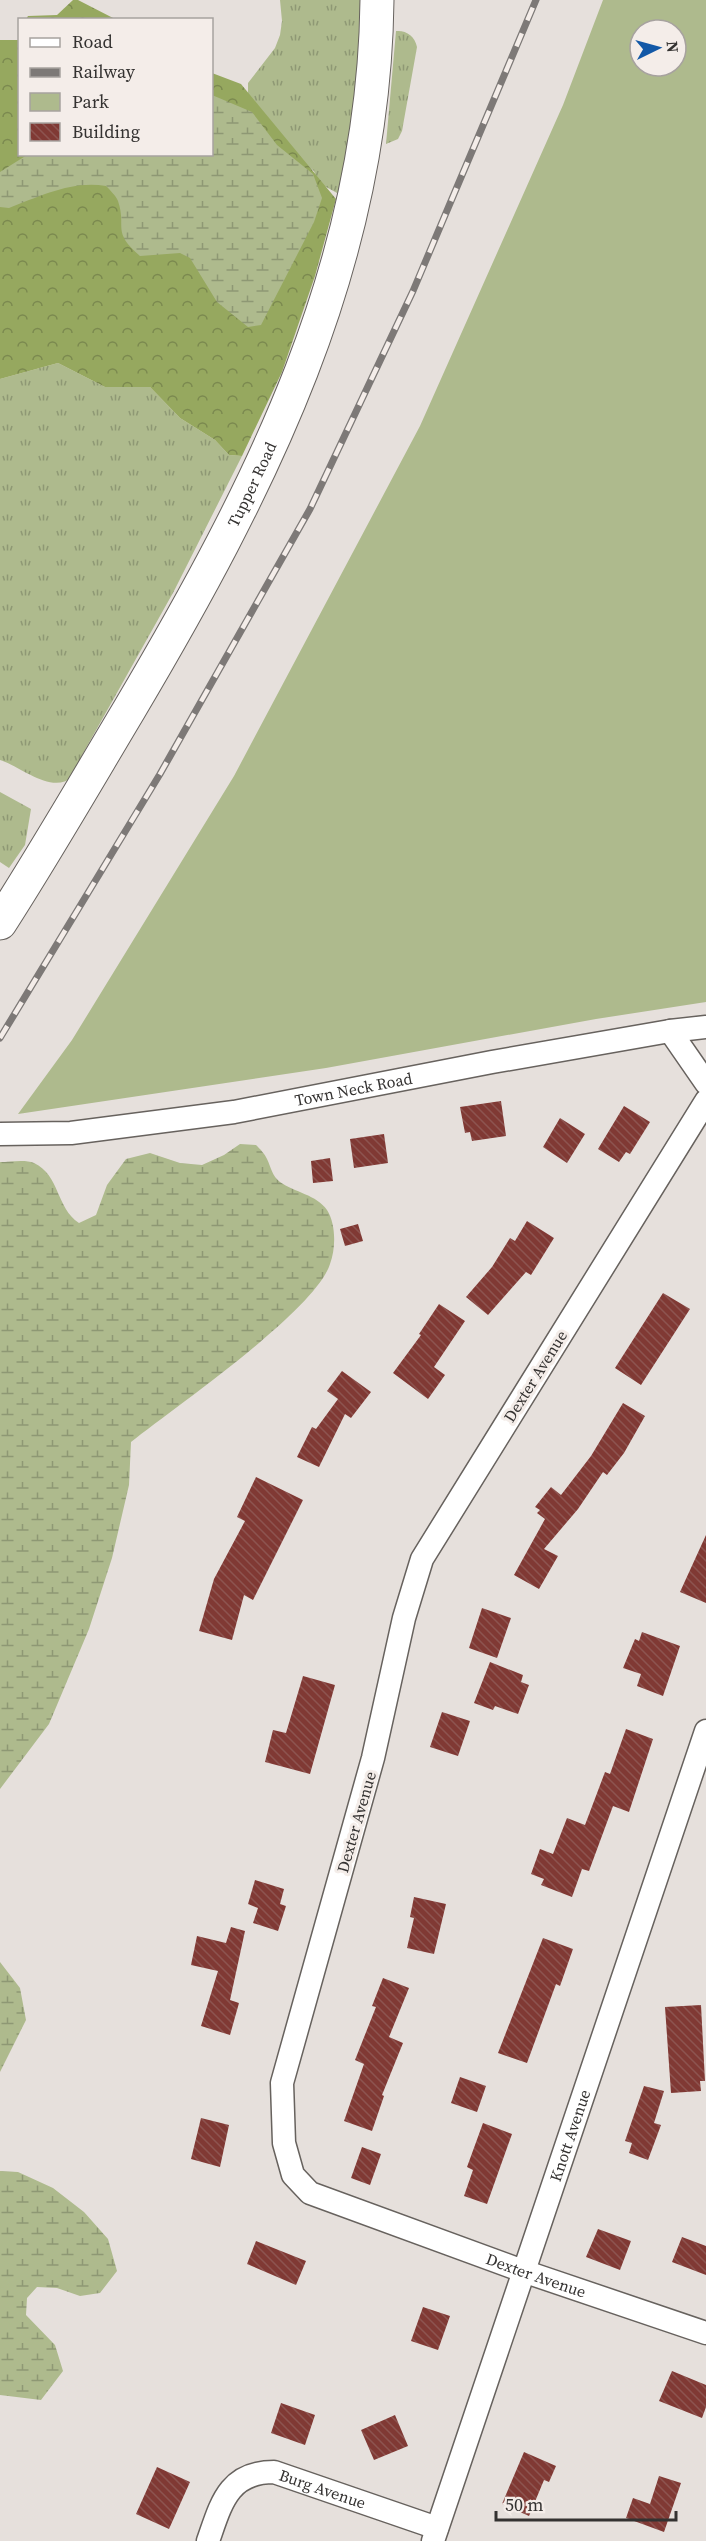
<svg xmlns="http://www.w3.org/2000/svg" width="706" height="2541" viewBox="0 0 706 2541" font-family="'Source Serif 4',serif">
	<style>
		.grass { fill: url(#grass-tufts) }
		.forest { fill: url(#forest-crowns) }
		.wetland { fill: url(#wetland-marsh) }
		.park { fill: #aeba8d; fill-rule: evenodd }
		.building { fill: url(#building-back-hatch) }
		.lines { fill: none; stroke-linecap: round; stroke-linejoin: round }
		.minor-casing { stroke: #67625e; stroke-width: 25 }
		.secondary-casing { stroke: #67625e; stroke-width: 35 }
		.minor { stroke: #fff; stroke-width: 22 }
		.secondary { stroke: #fff; stroke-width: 33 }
		.rail-casing { stroke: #7d7977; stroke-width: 7 }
		.rail { stroke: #f4ede9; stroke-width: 4.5; stroke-dasharray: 14; stroke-linecap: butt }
		.labels { text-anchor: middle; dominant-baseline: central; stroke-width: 6; stroke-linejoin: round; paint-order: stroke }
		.street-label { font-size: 16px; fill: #343231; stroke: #f4ede9 }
	</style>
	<defs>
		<pattern id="grass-tufts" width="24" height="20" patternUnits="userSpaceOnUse" patternTransform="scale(1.5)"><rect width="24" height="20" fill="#aeba8d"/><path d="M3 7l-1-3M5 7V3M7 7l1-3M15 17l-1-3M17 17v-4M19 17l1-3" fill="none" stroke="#8e9874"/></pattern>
		<pattern id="forest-crowns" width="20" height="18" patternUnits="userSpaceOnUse" patternTransform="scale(1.5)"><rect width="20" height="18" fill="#96a85f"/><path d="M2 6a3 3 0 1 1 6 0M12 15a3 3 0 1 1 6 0" fill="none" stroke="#7b894f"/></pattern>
		<pattern id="wetland-marsh" width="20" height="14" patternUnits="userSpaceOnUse" patternTransform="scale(1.5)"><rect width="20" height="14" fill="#aeba8d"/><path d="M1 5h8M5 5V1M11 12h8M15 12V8" fill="none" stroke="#8e9874"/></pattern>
		<pattern id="building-back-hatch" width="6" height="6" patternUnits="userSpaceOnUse" patternTransform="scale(1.5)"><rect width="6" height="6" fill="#803934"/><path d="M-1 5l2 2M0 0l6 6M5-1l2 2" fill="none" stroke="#8d5450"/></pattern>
	</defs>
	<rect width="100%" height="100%" fill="#e6e0dc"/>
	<path class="grass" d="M280 0H363L362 43 341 190 337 193 319 183 314 171 279 143 248 95V83L275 48 280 35 282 21Z
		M396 31C406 30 415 36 417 47L402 131 398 139 386 144Z
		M58 363 105 387H150L180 418 215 440 229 455 242 456 174 591 81 757 82 760C79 765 76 773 72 777 52 795 20 766 0 760V379Z
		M0 792 31 809 25 845 9 868 0 862Z"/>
	<path class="forest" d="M73 0H78L115 19H26L28 16 57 15Z
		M0 40H19L20 154H212V73L241 84 336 199 315 276 282 372 242 456 229 455 215 440 180 418 150 387H105L58 363 0 379Z"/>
	<path class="wetland" d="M212 95 252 112 277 145 313 174 322 198 314 222 261 325 248 327 217 302 190 258 180 253 140 256C111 231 127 228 118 201 116 196 110 190 106 186 73 180 40 196 9 208L0 207V172L27 155 212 154Z
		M240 1144 256 1145C260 1149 265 1154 267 1159 271 1167 272 1176 280 1182 294 1192 317 1195 327 1210 336 1224 336 1248 330 1264 315 1311 175 1407 131 1442L129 1485 112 1558 89 1629 49 1724 0 1789V1162C10 1162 25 1159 34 1163 60 1175 56 1208 79 1223L96 1215 107 1185 126 1159 150 1153 180 1163 202 1165 224 1155Z
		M0 1962 20 1988 26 2020 0 2072Z
		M0 2171 18 2172 53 2188 84 2212 108 2239 117 2271 100 2293 80 2296 57 2288 37 2287 27 2298 26 2315 55 2345 63 2371 41 2400 0 2395Z"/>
	<path class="park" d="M603 0H706V1002L596 1019 326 1068 18 1114 72 1040 234 776 420 426 563 105ZM640 30H676V66H640Z"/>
	<path class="building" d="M501 1101 506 1136 472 1141 470 1132 465 1133 460 1107Z
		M624 1106 650 1122 630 1154 626 1152 619 1162 598 1149Z
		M560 1118 585 1134 567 1163 543 1147Z
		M384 1134 388 1163 354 1168 350 1139Z
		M330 1158 333 1181 313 1183 311 1161Z
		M527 1221 554 1238 531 1275 526 1272 488 1315 466 1297 492 1267 510 1238 515 1241Z
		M358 1224 363 1241 345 1246 340 1229Z
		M663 1293 690 1309 641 1385 615 1368Z
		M439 1304 465 1321 434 1367 445 1375 428 1399 393 1373 421 1335 419 1334Z
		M342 1371 371 1392 351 1418 345 1414 319 1467 297 1457 312 1427 316 1429 338 1399 327 1391Z
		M623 1403 645 1416 624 1453 607 1475 603 1472 578 1509 544 1549 558 1556 539 1589 514 1575 545 1519 537 1513 540 1510 535 1507 551 1487 561 1495 591 1456Z
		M256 1477 303 1500 253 1600 244 1595 232 1640 199 1631 214 1579 245 1521 237 1517Z
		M706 1535V1603L680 1592Z
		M482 1608 511 1618 497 1658 469 1648Z
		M642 1632 680 1646 663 1696 637 1686 641 1674 623 1668 635 1639 639 1641Z
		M490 1662 523 1675 521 1682 529 1685 518 1714 495 1706 493 1710 474 1703Z
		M303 1676 335 1685 310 1774 265 1762 273 1730 286 1733Z
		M442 1712 470 1721 458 1756 430 1747Z
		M626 1729 653 1739 629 1812 613 1806 589 1871 582 1869 572 1897 541 1885 544 1879 531 1874 540 1849 553 1854 567 1818 585 1825 605 1772 610 1774Z
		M255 1880 284 1889 280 1904 286 1906 278 1931 253 1923 258 1908 248 1904Z
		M414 1897 446 1904 434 1954 407 1948 414 1918 410 1917Z
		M231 1927 245 1931 230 2000 239 2003 230 2035 201 2026 218 1971 191 1965 197 1936 226 1943Z
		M543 1938 573 1949 560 1986 556 1984 527 2063 498 2053Z
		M383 1978 409 1988 389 2037 403 2043 382 2095 384 2096 372 2131 344 2121 364 2064 355 2060 376 2007 372 2006Z
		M701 2005 705 2081H700L701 2091 671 2093 665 2007Z
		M460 2077 486 2086 477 2112 451 2103Z
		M644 2086 664 2091 654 2123 661 2125 648 2160 629 2153 632 2143 625 2141Z
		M201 2118 229 2125 220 2167 191 2159Z
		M483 2123 512 2134 487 2204 464 2196 473 2170 467 2167Z
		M362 2147 381 2154 370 2185 351 2178Z
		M598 2229 631 2241 620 2270 586 2257Z
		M682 2237 706 2246V2275L672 2262Z
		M256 2241 306 2261 296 2285 247 2264Z
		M423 2307 450 2316 438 2350 411 2341Z
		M672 2371 706 2385V2407L702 2418 659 2401Z
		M281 2403 315 2415 305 2445 271 2433Z
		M395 2415 408 2446 374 2460 361 2430Z
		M524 2452 556 2466 549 2482 544 2480 529 2516 502 2504Z
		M157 2467 190 2482 169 2529 136 2514Z
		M659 2476 681 2483 664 2532 626 2518 633 2498 650 2504Z"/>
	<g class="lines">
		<g class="minor-casing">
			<g id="minor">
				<path d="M670 1031 706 1083"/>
				<path id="s1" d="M706 1101 422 1559 404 1618 373 1758 282 2083 284 2143 293 2175 310 2193 523 2271 706 2333"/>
				<path id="s2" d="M0 1134 71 1133 234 1112 492 1062 670 1031 706 1027"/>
				<path id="s3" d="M208 2541C221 2504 228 2472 274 2472L437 2528"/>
				<path id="s4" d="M433 2541 706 1731"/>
			</g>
		</g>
		<g class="secondary-casing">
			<g id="secondary">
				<path id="s5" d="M0 923C45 853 86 782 129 710 261 487 374 266 377 0"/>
			</g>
		</g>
		<use href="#minor" class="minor"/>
		<use href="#secondary" class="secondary"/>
		<g class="rail-casing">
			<path id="rail" d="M0 1038 160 774 310 509 413 291 536 0"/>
		</g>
		<use href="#rail" class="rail"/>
	</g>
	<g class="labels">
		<g class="street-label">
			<text stroke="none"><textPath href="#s5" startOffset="506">Tupper Road</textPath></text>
			<text stroke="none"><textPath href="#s2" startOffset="357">Town Neck Road</textPath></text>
			<text transform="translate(535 1376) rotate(-58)">Dexter Avenue</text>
			<text transform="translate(356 1822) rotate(-74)">Dexter Avenue</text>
			<text stroke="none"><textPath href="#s4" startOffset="428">Knott Avenue</textPath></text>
			<text stroke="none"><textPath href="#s1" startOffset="1440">Dexter Avenue</textPath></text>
			<text stroke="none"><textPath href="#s3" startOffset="156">Burg Avenue</textPath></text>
		</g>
	</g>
	<rect x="18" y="18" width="195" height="138" fill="#f4ede9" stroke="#a7a29f" stroke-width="1.5"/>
	<rect x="30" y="38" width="30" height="9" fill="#ffffff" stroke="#a7a29f" stroke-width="1.5"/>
	<text x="72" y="48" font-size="18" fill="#343231">Road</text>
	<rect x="30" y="68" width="30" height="9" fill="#7d7977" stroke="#a7a29f" stroke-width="1.5"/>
	<text x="72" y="78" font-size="18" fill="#343231">Railway</text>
	<rect x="30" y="93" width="30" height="18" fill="#aeba8d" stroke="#a7a29f" stroke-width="1.5"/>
	<text x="72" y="108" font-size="18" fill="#343231">Park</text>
	<rect x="30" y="123" width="30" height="18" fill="url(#building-back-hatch)" stroke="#a7a29f" stroke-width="1.5"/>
	<text x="72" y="138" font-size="18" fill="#343231">Building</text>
	<g transform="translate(658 48) rotate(85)"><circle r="28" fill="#f4ede9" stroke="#a7a29f" stroke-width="1.5"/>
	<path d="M0-4.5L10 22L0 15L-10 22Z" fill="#1258a7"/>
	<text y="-9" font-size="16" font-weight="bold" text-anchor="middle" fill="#343231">N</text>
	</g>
	<path d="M496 2511v9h180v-9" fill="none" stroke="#343231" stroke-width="3"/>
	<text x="505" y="2511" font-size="18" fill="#343231" stroke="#f4ede9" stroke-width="4.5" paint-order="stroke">50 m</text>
</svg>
